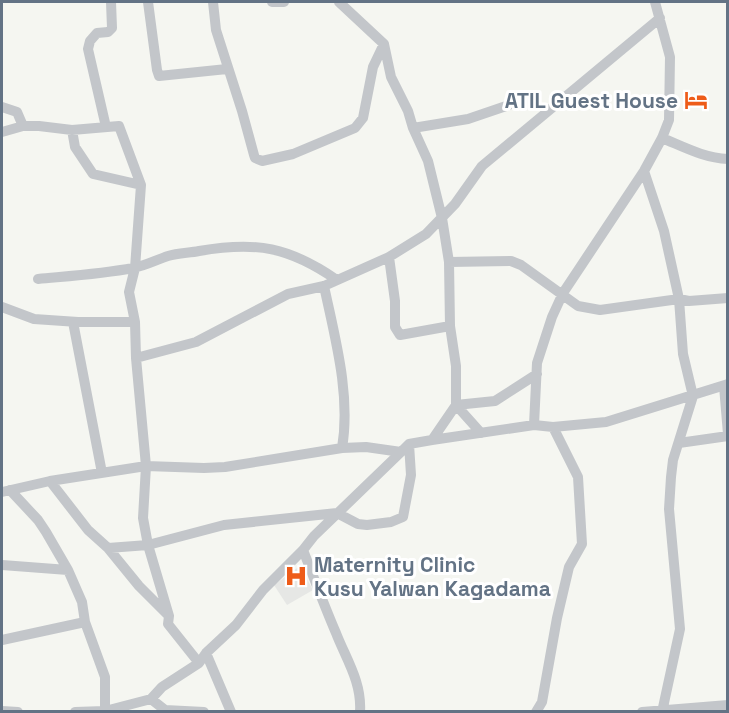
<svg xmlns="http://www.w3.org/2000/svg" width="729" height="713" viewBox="0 0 729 713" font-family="'Space Grotesk',sans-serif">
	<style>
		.built { fill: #e6e7e5 }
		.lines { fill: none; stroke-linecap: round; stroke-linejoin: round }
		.minor { stroke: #c3c6ca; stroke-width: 10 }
		.labels { text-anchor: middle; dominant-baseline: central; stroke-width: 6; stroke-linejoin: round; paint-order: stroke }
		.poi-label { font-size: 21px; font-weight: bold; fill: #637385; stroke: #fff; text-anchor: end }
	</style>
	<rect width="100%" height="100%" fill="#f5f6f1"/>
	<path class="built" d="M300 566 313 590 287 605 274 585Z"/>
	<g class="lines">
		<path class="minor" d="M148 2 157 70 159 76 227 69
			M213 2 216 30 242 111 254 155 255 158 262 161 293 154 355 128 363 118 373 67 384 44
			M272 2H284
			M339 2 384 44 391 77 408 111 413 128 428 161 442 218 449 262 450 326 456 366V405L432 440
			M2 107 17 112 23 126
			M106 127 88 49 90 41 97 33 108 32 112 28 111 2
			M413 128 468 119 509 105
			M72 130 75 147 93 174 141 185
			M2 132 23 126H39L72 130 119 126 141 185 135 268 129 292 135 322 136 358 146 466 143 518 148 545 169 616
			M662 138C684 147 704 158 728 159
			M644 171 664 231 679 299 683 354 693 396 673 460 671 477 669 509 680 629 662 712
			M389 257 395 301V327L400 335 450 326
			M449 262 511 261 521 265 578 306 600 310 679 299 689 301 728 298
			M38 279C70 276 102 274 133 268 145 266 156 260 168 256 178 253 189 253 199 251 257 241 289 247 337 280
			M324 286C335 338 351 395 342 448
			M2 307 34 319 78 322H135
			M73 322 102 473
			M136 358 196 342 288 294 324 286 389 257 426 234 455 204 482 166 660 18
			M724 386 728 434
			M456 405 495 401 537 374
			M456 405 481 433
			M534 425 537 363 552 317 563 293 644 171 662 138 669 120 670 57 655 2
			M679 443 728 436
			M50 481 88 530 108 548 139 586 169 616 168 624 199 663
			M10 490 38 520 46 532 68 570 82 602 85 622 105 677V711
			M2 492 50 481 146 466 204 468 225 467 342 448 366 447 401 452 409 444 432 440 534 425 553 427 606 422 728 384
			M108 548 148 545 224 525 337 513 358 524 367 525 391 522 403 517 411 475 409 444
			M303 550C314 578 324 605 336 633 346 659 362 682 360 712
			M2 565 68 570
			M2 640 85 622
			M206 653 231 712
			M151 699 162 687 199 663 206 653 236 625 263 590 303 550 314 536 401 452
			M2 711 18 712
			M75 712 105 711 151 699 165 710 204 712
			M536 712 542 702 557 618 569 567 582 544 578 477 553 427
			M642 712 728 705"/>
	</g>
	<defs>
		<g id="hotel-bare" transform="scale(1.8)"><path d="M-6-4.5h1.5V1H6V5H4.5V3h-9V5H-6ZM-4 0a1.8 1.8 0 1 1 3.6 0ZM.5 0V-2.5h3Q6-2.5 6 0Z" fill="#ee5c19" stroke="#fff" stroke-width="2.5" paint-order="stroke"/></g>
		<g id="hospital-bare" transform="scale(1.8)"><path d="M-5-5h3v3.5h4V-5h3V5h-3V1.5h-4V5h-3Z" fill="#ee5c19" stroke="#fff" stroke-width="2.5" paint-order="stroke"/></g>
	</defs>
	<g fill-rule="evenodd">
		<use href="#hotel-bare" x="696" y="100"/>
		<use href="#hospital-bare" x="296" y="576"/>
	</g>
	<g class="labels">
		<g class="poi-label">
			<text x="678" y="100">ATIL Guest House</text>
			<text x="314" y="564" text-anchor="start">Maternity Clinic<tspan x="314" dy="24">Kusu Yalwan Kagadama</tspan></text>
		</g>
	</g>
	<rect width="729" height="713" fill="none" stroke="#637385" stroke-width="6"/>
</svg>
